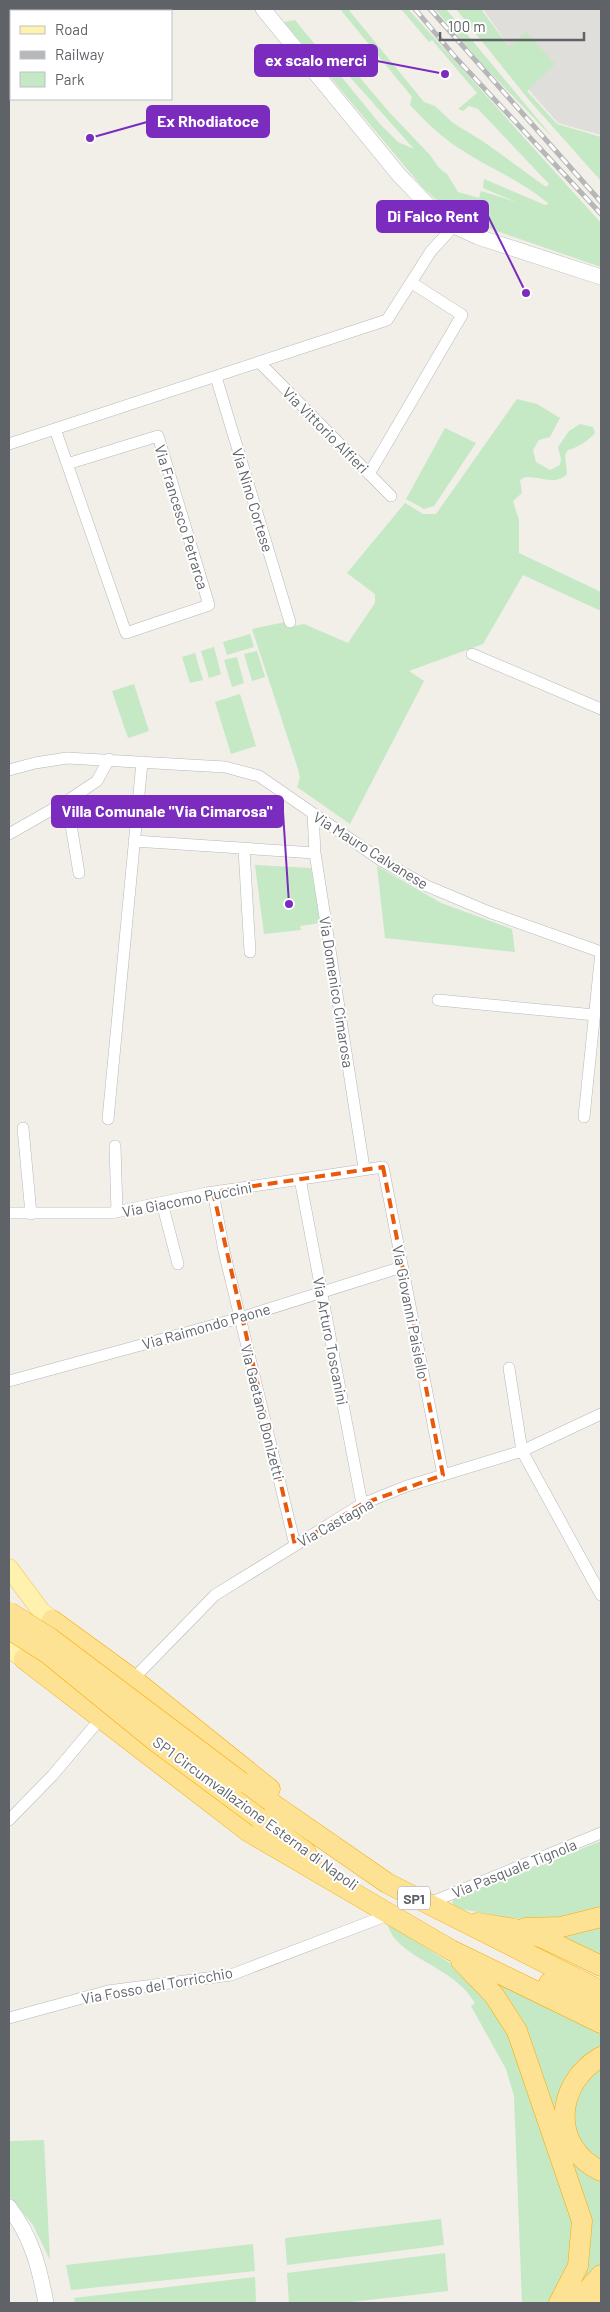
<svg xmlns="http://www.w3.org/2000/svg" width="610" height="2312" viewBox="0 0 610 2312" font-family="Barlow,sans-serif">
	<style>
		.industrial { fill: #e0deda }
		.green { fill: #c5e8c5 }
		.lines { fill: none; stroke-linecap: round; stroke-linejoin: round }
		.street-casing { stroke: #b5b8bc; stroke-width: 12 }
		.secondary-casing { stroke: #b6babf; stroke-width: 16 }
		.primary-casing { stroke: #f2c960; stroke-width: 19 }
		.highway-casing { stroke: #f9ab00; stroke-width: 21 }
		.street { stroke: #fff; stroke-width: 11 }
		.secondary { stroke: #fff; stroke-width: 15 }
		.primary { stroke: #fff2af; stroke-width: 18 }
		.highway { stroke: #fde293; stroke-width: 20 }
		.rail-casing { stroke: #b6b7b8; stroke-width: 5 }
		.rail { stroke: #fff; stroke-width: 3; stroke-dasharray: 9; stroke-linecap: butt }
		.highway-bridge-casing { stroke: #f9ab00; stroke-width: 21; stroke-linecap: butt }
		.highway-bridge { stroke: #fde293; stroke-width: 20 }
		.marked { fill: none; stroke: #e8590c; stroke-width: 4; stroke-dasharray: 10 6; stroke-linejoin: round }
		.labels { text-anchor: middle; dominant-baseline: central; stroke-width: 4; stroke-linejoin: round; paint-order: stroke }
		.shield { fill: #fff; stroke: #8f9295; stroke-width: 1 }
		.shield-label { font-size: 14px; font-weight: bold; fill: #5f6368 }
		.street-label { font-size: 15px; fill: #5f6368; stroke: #fff }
		.leader { fill: none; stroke: #7b2cbf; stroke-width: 2 }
		.callout-dot { fill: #7b2cbf; stroke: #fff; stroke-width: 2 }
		.callout { fill: #7b2cbf; stroke: #7b2cbf; stroke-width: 2 }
		.callout-label { font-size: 16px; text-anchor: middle; font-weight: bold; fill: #fff }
	</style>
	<rect width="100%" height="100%" fill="#f1efe8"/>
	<path class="industrial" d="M483 9H601V135L558 123 497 54 508 45Z"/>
	<path class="green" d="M340 9H348L424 102 435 106 453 123 484 142 546 187 549 184 478 109 469 106 463 111 458 109 477 93 432 40 429 42 401 9H408L601 223V267L485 227 438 201 423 188 321 66 325 62 319 55 314 58 284 22 295 20 380 124 398 142 414 149 341 67 346 61 389 112 430 155 439 168 447 174 458 192 479 198 481 191 516 202 483 188 484 179 545 205 549 204C521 180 490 169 460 149 441 137 425 121 410 105L412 97Z
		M435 9H446L555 140 483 65Z
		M456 9H481L509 47 526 32 555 64 527 91 557 124 601 137V181L529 100Z
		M517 399 537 404 560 418 550 437 539 440 533 450 536 462 550 470 560 465 561 459 558 447 569 431 580 424 593 427 595 433C589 440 577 448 568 450L565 455 567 474C556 486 539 476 525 477L520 480 522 493 513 501 519 520V553L601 592V611L523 575 483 644 409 671 424 681 350 824 297 787 300 778 298 769 252 629 285 622 287 628 304 624 348 643 375 603V594L347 573 405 503 423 514H436Z
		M445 428 476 443 434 506 424 509 406 499Z
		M250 634 254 647 227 655 223 642Z
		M214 647 221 674 209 678 201 651Z
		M257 651 265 677 252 681 244 654Z
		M195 653 203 680 190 683 182 657Z
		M237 657 244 683 232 687 224 660Z
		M134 684 149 731 128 738 112 691Z
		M240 694 256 746 231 754 215 702Z
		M255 865 311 868 320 923 300 926 301 930 264 934Z
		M377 866 441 903 512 929 515 952 385 938Z
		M601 1841V1908C562 1925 517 1921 477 1912 469 1910 458 1910 452 1903L454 1899Z
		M601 1921V1958L551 1932Z
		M387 1923 461 1970 502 2012 579 2243 554 2303H522L514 2096 506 2069 471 2006 475 2003C455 1970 420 1965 396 1940 392 1936 389 1929 387 1923Z
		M488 1973 601 2030V2047L591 2053 561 2109 601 2177V2265L574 2296C586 2272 592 2251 590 2223Z
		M601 2062V2166L577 2137 572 2111 591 2070Z
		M44 2140 50 2260 33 2225 9 2196V2141Z
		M441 2219 444 2245 287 2265 285 2238Z
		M253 2244 255 2271 71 2290 66 2265Z
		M445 2253 448 2291 342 2303H289L287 2273Z
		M255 2277 256 2303H75L74 2298Z"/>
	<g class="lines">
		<g class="street-casing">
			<path id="street" d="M260 363 391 496
				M216 377 290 622
				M55 429 126 633 209 605 158 436 67 464
				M9 444 387 320 431 251 454 226
				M369 474 462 315 412 283
				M472 654 601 709
				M9 770 35 763 67 758 225 767 259 776 382 861 427 886 489 912 601 952
				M67 801 79 873
				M313 814 315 853 364 1168
				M9 834 67 801 97 781 109 759
				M134 841 315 853
				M244 849 250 952
				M438 1000 595 1015
				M584 1117 601 952
				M108 1119 142 762
				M23 1128 31 1214
				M115 1146 117 1212
				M300 1179 362 1504
				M213 1192 224 1251 295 1545
				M162 1203 178 1264
				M9 1213H111L207 1193 383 1167 443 1475
				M509 1368 522 1451 601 1595
				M9 1381 240 1318 402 1267
				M133 1679 215 1595 362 1504 407 1486 522 1451 601 1414
				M9 1820 52 1776 101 1718
				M427 1904 601 1833
				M9 2018 108 1991 231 1975 388 1915"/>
		</g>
		<g class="secondary-casing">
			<path id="secondary" d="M263 9 399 175 430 207 454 226 478 237 601 277
				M9 2207C32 2238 39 2266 46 2303"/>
		</g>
		<g class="primary-casing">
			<path id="primary" d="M9 1568 41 1611 52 1620 56 1634
				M9 1648 24 1659 38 1660"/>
		</g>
		<g class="highway-casing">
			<path id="highway" d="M52 1620 133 1679 270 1789
				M24 1659 249 1832 451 1950 601 2023
				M241 1782 387 1883 601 1991
				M259 1818 306 1852
				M477 1923 515 1929 543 1938 601 1966
				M525 1928 561 1927 601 1917
				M461 1961 494 1995 517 2031 582 2221 578 2266 559 2303
				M549 1983 601 2008
				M601 2057C555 2083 550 2147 601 2171
				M576 2303 601 2275
				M598 2303 601 2301"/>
		</g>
		<use href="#street" class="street"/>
		<use href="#secondary" class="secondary"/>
		<use href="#primary" class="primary"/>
		<use href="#highway" class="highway"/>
		<g class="rail-casing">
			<path id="rail" d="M415 9 456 58 601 214
				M430 9 601 202"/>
		</g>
		<use href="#rail" class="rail"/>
		<g class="highway-bridge-casing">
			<path id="highway-bridge" d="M9 1612 50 1638 241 1782
				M9 1629 47 1653 155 1741 259 1818"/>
		</g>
		<use href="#highway-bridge" class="highway-bridge"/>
	</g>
	<path class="marked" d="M383 1167 443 1475 362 1504 295 1545 213 1192Z"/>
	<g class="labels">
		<rect class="shield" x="398" y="1886.5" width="32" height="23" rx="4"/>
		<g class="shield-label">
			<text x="414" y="1898">SP1</text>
		</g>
		<g class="street-label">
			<text transform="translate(326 430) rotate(45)">Via Vittorio Alfieri</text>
			<text transform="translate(253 500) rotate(73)">Via Nino Cortese</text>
			<text transform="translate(182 517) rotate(73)">Via Francesco Petrarca</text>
			<text transform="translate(371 850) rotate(32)">Via Mauro Calvanese</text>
			<text transform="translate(337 992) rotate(81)">Via Domenico Cimarosa</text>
			<text transform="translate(187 1199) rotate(-11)">Via Giacomo Puccini</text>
			<text transform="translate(411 1312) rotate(79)">Via Giovanni Paisiello</text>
			<text transform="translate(206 1326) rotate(-16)">Via Raimondo Paone</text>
			<text transform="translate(331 1341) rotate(79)">Via Arturo Toscanini</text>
			<text transform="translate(263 1412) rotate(76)">Via Gaetano Donizetti</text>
			<text transform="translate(335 1522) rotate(-29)">Via Castagna</text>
			<text transform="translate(256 1813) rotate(36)">SP1 Circumvallazione Esterna di Napoli</text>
			<text transform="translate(514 1868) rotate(-22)">Via Pasquale Tignola</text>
			<text transform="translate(157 1985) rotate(-10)">Via Fosso del Torricchio</text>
		</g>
	</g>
	<path class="leader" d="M445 74L377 61M90 138L147 122M526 293L488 216M289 904L283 812"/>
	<g class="callout-dot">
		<circle cx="445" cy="74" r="5"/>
		<circle cx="90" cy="138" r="5"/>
		<circle cx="526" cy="293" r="5"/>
		<circle cx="289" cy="904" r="5"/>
	</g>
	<g class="callout">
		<rect x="255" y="45" width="122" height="31" rx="5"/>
		<rect x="147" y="106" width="122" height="31" rx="5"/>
		<rect x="377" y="201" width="111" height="31" rx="5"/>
		<rect x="52" y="796" width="231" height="31" rx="5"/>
	</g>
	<g class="callout-label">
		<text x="316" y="66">ex scalo merci</text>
		<text x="208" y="127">Ex Rhodiatoce</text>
		<text x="433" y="222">Di Falco Rent</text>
		<text x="167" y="817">Villa Comunale "Via Cimarosa"</text>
	</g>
	<rect width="610" height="2312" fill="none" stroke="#5f6368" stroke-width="20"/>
	<rect x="10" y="10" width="162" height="90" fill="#ffffff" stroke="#bfc1c3"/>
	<rect x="20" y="26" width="25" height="8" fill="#fff2af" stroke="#bfc1c3"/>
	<text x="55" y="35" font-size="15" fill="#5f6368">Road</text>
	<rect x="20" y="51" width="25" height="8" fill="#b6b7b8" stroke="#bfc1c3"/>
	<text x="55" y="60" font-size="15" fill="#5f6368">Railway</text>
	<rect x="20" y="72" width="25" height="15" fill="#c5e8c5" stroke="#bfc1c3"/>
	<text x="55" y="85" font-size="15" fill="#5f6368">Park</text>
	<path d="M440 32v8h144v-8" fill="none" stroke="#5f6368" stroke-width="2.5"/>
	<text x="448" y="32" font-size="15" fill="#5f6368" stroke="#ffffff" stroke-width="4" paint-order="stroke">100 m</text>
</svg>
